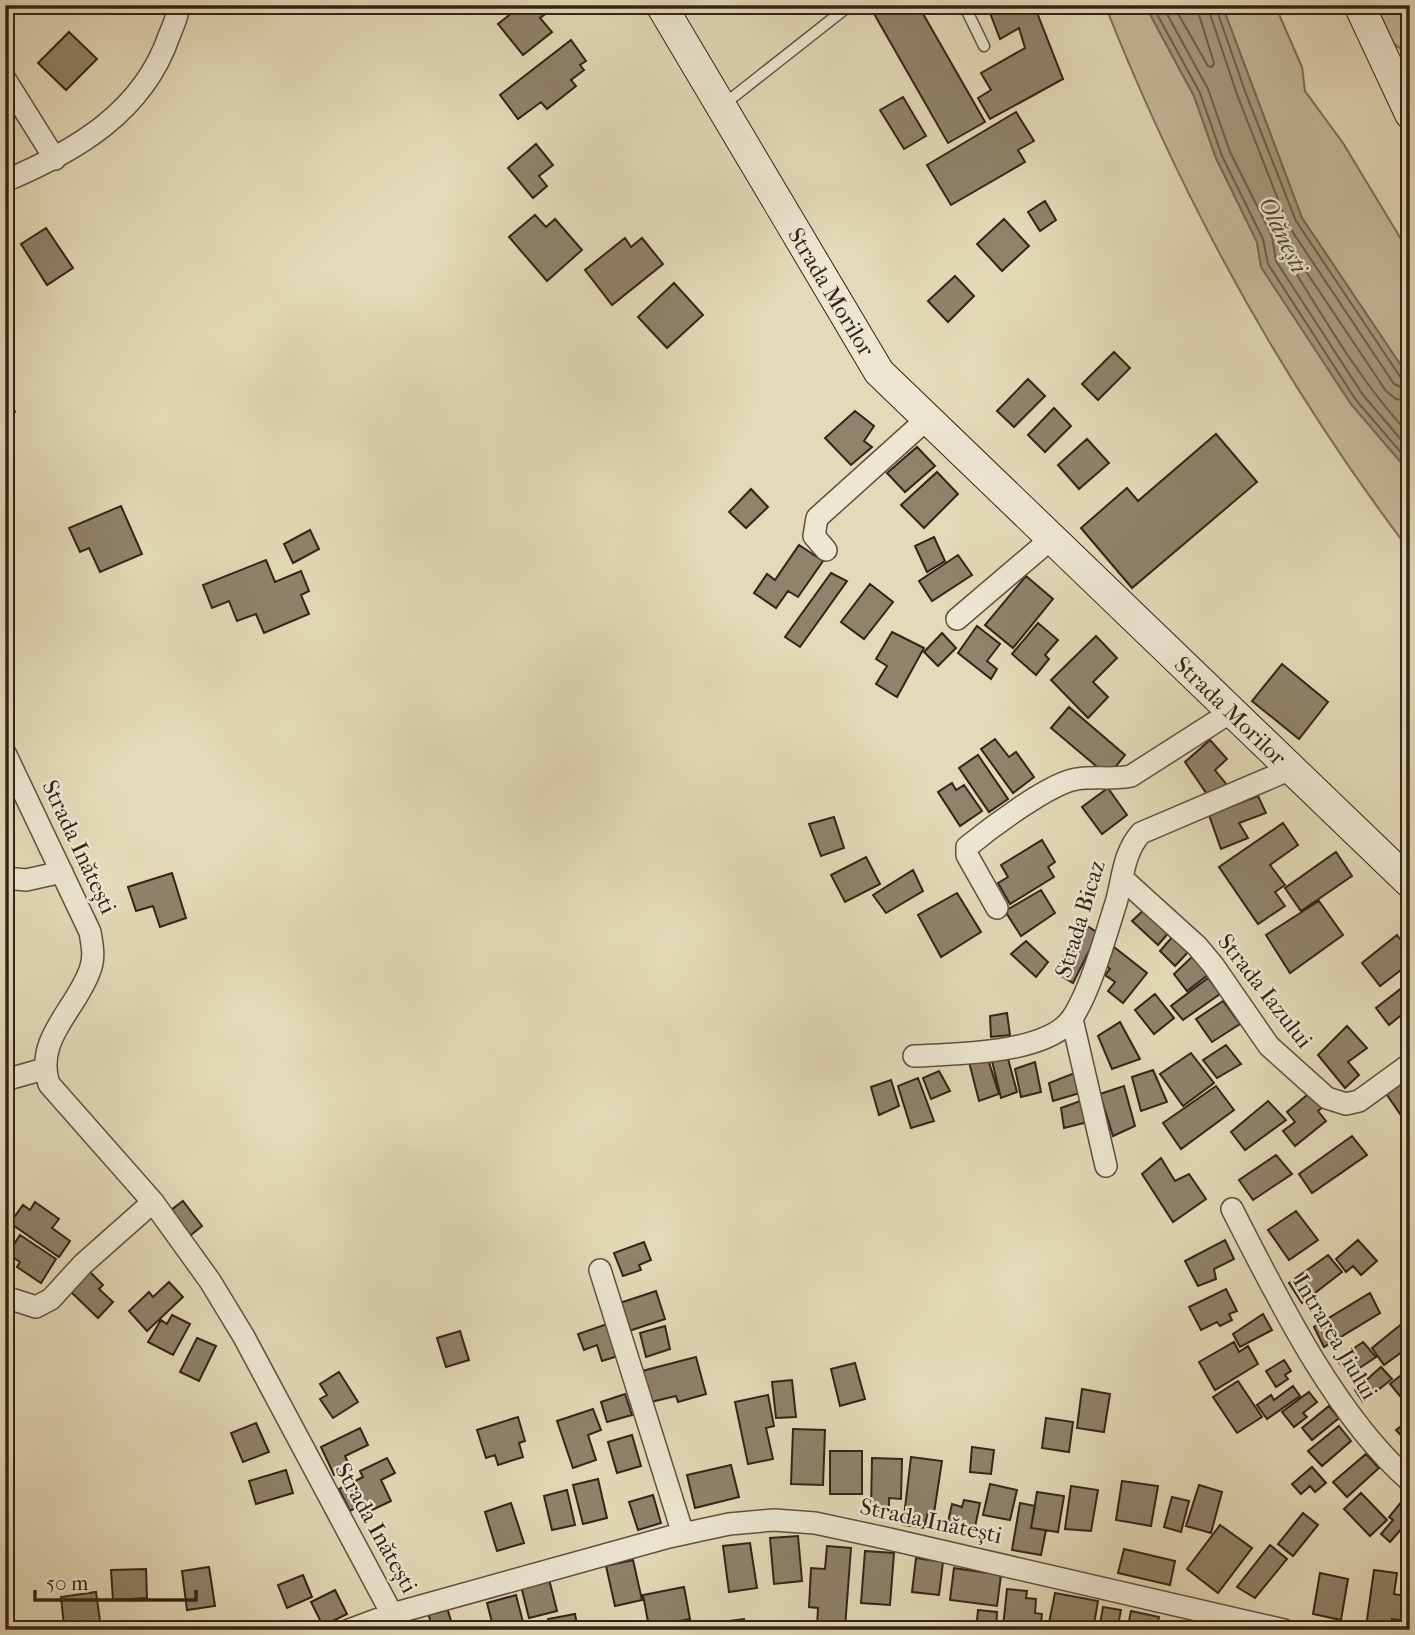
<svg xmlns="http://www.w3.org/2000/svg" width="1415" height="1635" viewBox="0 0 1415 1635" font-family="'IM FELL French Canon',serif">
	<style>
		.green { fill: #c6ba9d; stroke: #7d6e5a; stroke-width: 2 }
		.water { fill: #a89b81; stroke: #7a6b57; stroke-width: 2 }
		.lines { fill: none; stroke-linecap: round; stroke-linejoin: round }
		.shore { stroke: #6e5f4c; stroke-width: 2 }
		.building { fill: #90826b; stroke: #342317; stroke-width: 2 }
		.lane-casing { stroke: #60503f; stroke-width: 13 }
		.street-casing { stroke: #60503f; stroke-width: 24 }
		.secondary-casing { stroke: #342317; stroke-width: 32 }
		.lane { stroke: #ede6d1; stroke-width: 10 }
		.street { stroke: #ede6d1; stroke-width: 21 }
		.secondary { stroke: #ede6d1; stroke-width: 30 }
		.labels { text-anchor: middle; dominant-baseline: central; stroke-width: 5; stroke-linejoin: round; paint-order: stroke }
		.street-label { font-size: 23px; fill: #342317; stroke: #ede6d1 }
		.water-label { font-size: 24px; font-style: italic; fill: #574737; stroke: #ede6d1 }
	</style>
	<rect width="100%" height="100%" fill="#e4d9b8"/>
	<filter id="stains"><feTurbulence type="fractalNoise" baseFrequency=".00286" numOctaves="4"/><feColorMatrix values="0 0 0 0 .2 0 0 0 0 .09 0 0 0 0 .02 0 0 0 .5 -.17"/></filter>
	<radialGradient id="worn" r=".72"><stop offset=".6" stop-color="#630" stop-opacity="0"/><stop offset="1" stop-color="#630" stop-opacity=".3"/></radialGradient>
	<path class="green" d="M1105 5H1145L1194 96 1216 158 1257 242 1261 267 1351 404 1410 473V551C1283 384 1182 200 1105 5Z
		M1222 5H1275L1302 67 1305 91 1343 143 1410 254V379L1302 218Z
		M1376 5H1410V56L1393 43Z"/>
	<path class="water" d="M1145 5H1222L1302 218 1410 379V473L1351 404 1261 267 1257 242 1216 158 1194 96Z"/>
	<g class="lines">
		<path class="shore" d="M1152 5 1200 93 1222 156 1263 239 1268 264 1356 400 1410 463
			M1162 5 1208 89 1230 152 1272 236 1276 261 1363 395 1410 450
			M1173 5 1208 66 1212 67 1214 63 1196 5
			M1207 5 1238 97 1288 225 1394 384 1410 391
			M1215 5 1246 94 1296 221 1401 378 1410 382
			M1410 401 1396 399 1386 391 1291 249 1286 248V257C1324 318 1361 383 1410 435"/>
	</g>
	<path class="building" d="M186 5H220L210 14 186 11Z
		M522 5H549L552 9 540 18 552 32 523 55 498 24Z
		M869 5H918L985 122 948 143Z
		M987 5H1034L1063 79 990 119 978 98 991 90 981 73 1025 48 1019 28 1000 39Z
		M69 32 97 59 66 90 38 63Z
		M571 40 586 61 580 65 584 70 571 80 576 86 547 109 541 102 518 119 500 95Z
		M903 97 926 136 904 149 880 110Z
		M1016 112 1034 141 1018 150 1025 162 951 205 927 165Z
		M536 144 553 165 539 176 547 186 533 198 508 168Z
		M1045 201 1056 220 1040 231 1028 212Z
		M535 215 546 227 555 219 582 250 547 281 509 237Z
		M1004 219 1029 246 1002 271 977 244Z
		M46 228 73 268 47 285 21 244Z
		M625 238 631 247 642 238 663 264 612 305 585 270Z
		M955 276 974 296 948 322 928 301Z
		M674 283 703 315 667 348 638 317Z
		M1114 352 1130 368 1098 400 1082 384Z
		M1028 379 1045 396 1014 427 997 411Z
		M10 398 15 412 5 416V400Z
		M1054 408 1071 426 1045 452 1028 435Z
		M855 411 874 426 864 441 872 447 851 465 825 438Z
		M1216 434 1257 482 1132 588 1081 528 1127 488 1138 501Z
		M1087 439 1109 463 1079 489 1058 465Z
		M917 447 935 466 905 492 887 473Z
		M937 472 958 494 924 528 901 505Z
		M751 489 768 507 746 528 729 512Z
		M121 506 142 554 100 572 89 548 80 552 69 528Z
		M310 530 319 549 293 563 284 544Z
		M934 537 945 561 927 572 915 546Z
		M799 545 823 561 798 597 788 591 776 608 754 593 767 574 775 580Z
		M958 555 972 575 932 601 919 581Z
		M266 560 275 582 301 571 309 591 301 595 309 614 264 633 256 614 237 621 229 601 212 608 203 585Z
		M831 573 847 581 800 647 785 637Z
		M1026 576 1053 599 1013 648 985 625Z
		M870 584 893 602 864 639 841 622Z
		M1038 623 1058 640 1045 655 1049 659 1036 675 1012 654Z
		M977 626 1000 644 987 661 997 669 991 679 958 653Z
		M892 632 924 648 897 697 876 684 887 666 876 659Z
		M942 633 956 648 938 666 924 652Z
		M1096 636 1117 658 1093 682 1108 697 1088 718 1051 680Z
		M1282 664 1328 702 1299 739 1252 701Z
		M1069 707 1125 755 1108 776 1051 728Z
		M995 739 1009 757 1016 752 1034 777 1013 793 981 749Z
		M1210 740 1227 759 1215 770 1227 785 1209 797 1185 762Z
		M978 755 1008 799 989 812 959 768Z
		M952 783 956 790 964 785 982 811 960 826 938 792Z
		M1108 788 1127 815 1102 834 1082 807Z
		M1258 796 1266 813 1239 823 1248 838 1221 849 1209 815Z
		M834 817 844 848 821 856 809 824Z
		M1283 823 1298 845 1270 865 1285 885 1275 892 1285 906 1258 924 1219 867Z
		M1042 840 1055 862 1048 867 1054 877 1010 904 998 883 1008 877 1001 865Z
		M1336 852 1352 876 1301 911 1285 888Z
		M866 857 880 884 845 902 831 875Z
		M913 870 923 891 886 913 873 895Z
		M172 873 186 918 160 927 153 906 136 911 128 887Z
		M1041 890 1055 913 1021 936 1005 911Z
		M957 893 981 932 941 957 918 915Z
		M1319 901 1343 935 1290 973 1266 935Z
		M1147 907 1171 930 1158 945 1132 921Z
		M1083 923 1098 933 1073 983 1055 972Z
		M1174 935 1190 950 1175 966 1160 951Z
		M1397 935 1410 952V963L1380 986 1362 963Z
		M1026 941 1048 962 1036 977 1011 954Z
		M1114 947 1147 973 1123 1003 1108 991 1115 982 1105 975 1110 969 1102 962Z
		M1195 954 1209 974 1187 991 1174 974Z
		M1208 978 1220 994 1183 1020 1171 1006Z
		M1403 987 1410 996V1008L1389 1025 1376 1008Z
		M1155 994 1174 1018 1154 1034 1135 1010Z
		M1223 1001 1240 1024 1212 1042 1196 1019Z
		M1007 1013 1010 1035 991 1037 990 1016Z
		M1120 1022 1140 1059 1112 1069 1098 1036Z
		M1347 1026 1367 1048 1348 1062 1359 1075 1345 1088 1318 1055Z
		M1226 1045 1241 1064 1217 1078 1203 1060Z
		M986 1053 999 1094 979 1101 969 1062Z
		M1191 1053 1214 1083 1183 1106 1160 1074Z
		M1007 1055 1017 1092 1001 1098 991 1057Z
		M1035 1062 1041 1092 1021 1097 1015 1069Z
		M1153 1070 1167 1102 1141 1111 1132 1077Z
		M939 1071 950 1091 931 1099 923 1078Z
		M1077 1072 1083 1092 1053 1101 1049 1083Z
		M918 1078 934 1121 911 1128 898 1086Z
		M1410 1078V1127H1409L1385 1092Z
		M891 1080 899 1106 879 1115 871 1087Z
		M1124 1086 1135 1126 1113 1136 1100 1094Z
		M1216 1086 1234 1110 1181 1149 1163 1123Z
		M1313 1090 1325 1105 1318 1111 1326 1121 1295 1146 1283 1131 1295 1122 1287 1112Z
		M1083 1100 1088 1122 1064 1128 1061 1108Z
		M1268 1101 1286 1120 1245 1150 1231 1132Z
		M1352 1136 1367 1155 1312 1193 1299 1174Z
		M1276 1155 1292 1174 1253 1200 1239 1180Z
		M1161 1158 1175 1181 1189 1174 1206 1199 1173 1222 1142 1174Z
		M183 1201 202 1226 187 1238 167 1213Z
		M35 1202 59 1219 52 1228 70 1241 59 1257 10 1223 23 1205 30 1210Z
		M1296 1211 1318 1240 1289 1260 1268 1230Z
		M20 1235 56 1259 41 1283 17 1267 20 1262 8 1254Z
		M1225 1240 1234 1259 1214 1269 1216 1279 1198 1286 1185 1261Z
		M1358 1240 1377 1261 1361 1275 1353 1266 1346 1272 1336 1259Z
		M644 1242 651 1260 639 1265 641 1270 623 1276 614 1253Z
		M1328 1255 1342 1272 1302 1303 1289 1283Z
		M89 1271 103 1285 99 1289 113 1302 98 1318 70 1291Z
		M169 1282 183 1297 147 1331 129 1311 149 1292 153 1297Z
		M1226 1289 1237 1311 1229 1314 1232 1320 1220 1326 1217 1322 1201 1330 1189 1307Z
		M656 1291 665 1319 626 1332 617 1304Z
		M1370 1293 1380 1313 1324 1347 1314 1327Z
		M1263 1314 1272 1330 1240 1347 1233 1334Z
		M172 1315 190 1324 173 1355 148 1342 161 1320 167 1324Z
		M1404 1322 1410 1328V1346L1384 1365 1372 1348Z
		M610 1323 621 1355 602 1361 597 1345 584 1350 578 1334Z
		M665 1326 670 1349 646 1357 640 1333Z
		M460 1331 469 1360 446 1367 437 1338Z
		M197 1338 216 1346 199 1381 180 1372Z
		M1234 1342 1239 1352 1248 1346 1258 1364 1215 1390 1199 1362Z
		M1363 1342 1376 1357 1349 1375 1337 1360Z
		M696 1357 706 1394 678 1402 676 1396 651 1402 642 1371Z
		M1284 1360 1291 1371 1285 1375 1288 1379 1276 1387 1266 1371Z
		M855 1363 865 1399 840 1406 831 1369Z
		M1381 1367 1392 1379 1363 1402 1355 1390Z
		M1410 1368V1393L1407 1390 1400 1396 1390 1384Z
		M339 1372 358 1402 333 1418 320 1399 327 1395 320 1384Z
		M792 1380 796 1417 776 1418 772 1382Z
		M1238 1381 1262 1417 1237 1433 1213 1397Z
		M1293 1386 1300 1396 1267 1419 1257 1405 1271 1395 1274 1400Z
		M1082 1389 1110 1394 1104 1432 1077 1428Z
		M1309 1392 1317 1402 1303 1413 1307 1417 1294 1427 1282 1412Z
		M625 1394 632 1415 607 1422 601 1402Z
		M768 1395 774 1426 766 1428 773 1459 748 1464 735 1402Z
		M1329 1406 1339 1418 1312 1440 1302 1428Z
		M593 1409 601 1430 588 1435 596 1460 573 1468 557 1421Z
		M518 1417 525 1441 519 1443 523 1457 498 1465 495 1455 486 1458 477 1430Z
		M1046 1418 1073 1422 1069 1452 1042 1448Z
		M1410 1419V1445L1396 1430Z
		M256 1423 269 1452 243 1462 231 1433Z
		M1339 1426 1351 1441 1322 1466 1308 1451Z
		M360 1428 368 1445 345 1456 350 1467 334 1475 321 1447Z
		M793 1429 825 1430 823 1485 791 1484Z
		M632 1435 641 1466 617 1473 608 1442Z
		M972 1447 994 1450 991 1474 970 1472Z
		M830 1451H862V1494H830Z
		M1366 1454 1379 1468 1347 1497 1333 1482Z
		M911 1457 942 1461 934 1513 928 1512 924 1528 903 1525Z
		M387 1458 395 1473 381 1480 391 1501 368 1512 364 1504 350 1511 339 1489 363 1477 360 1471Z
		M872 1458 902 1459 901 1499 889 1498V1511L871 1510Z
		M731 1465 739 1497 695 1508 687 1475Z
		M1312 1467 1326 1483 1315 1492 1310 1486 1301 1494 1292 1484Z
		M286 1470 293 1493 256 1504 249 1481Z
		M598 1479 607 1518 583 1524 573 1485Z
		M1122 1481 1158 1486 1151 1526 1116 1520Z
		M990 1484 1017 1490 1010 1520 983 1515Z
		M1199 1485 1222 1492 1211 1533 1186 1526Z
		M1071 1486 1098 1490 1091 1531 1065 1529Z
		M567 1490 575 1525 552 1530 544 1496Z
		M1037 1492 1064 1496 1058 1532 1031 1528Z
		M1361 1493 1387 1520 1370 1536 1344 1509Z
		M653 1495 661 1523 638 1530 629 1502Z
		M1407 1495 1410 1519 1390 1542 1381 1534 1393 1520 1389 1517Z
		M1172 1497 1189 1501 1181 1532 1164 1527Z
		M964 1500 980 1503 974 1532 947 1526 952 1504 962 1507Z
		M511 1503 524 1543 497 1551 485 1512Z
		M1020 1503 1035 1506 1031 1528 1046 1530 1041 1555 1012 1550Z
		M1303 1513 1318 1525 1293 1556 1278 1544Z
		M1220 1525 1252 1548 1218 1593 1187 1569Z
		M798 1536 802 1581 774 1584 770 1538Z
		M750 1543 757 1588 729 1592 723 1546Z
		M1270 1545 1287 1559 1255 1598 1237 1587Z
		M827 1546 851 1548 845 1628 817 1626 818 1608 809 1607 811 1568 825 1569Z
		M1124 1549 1175 1561 1170 1585 1118 1573Z
		M865 1551 894 1553 890 1605 861 1603Z
		M916 1558 943 1562 939 1595 912 1592Z
		M633 1560 642 1600 615 1606 606 1566Z
		M209 1567 215 1606 187 1610 182 1571Z
		M954 1568 1001 1575 997 1606 950 1600Z
		M146 1569 147 1598 113 1600 111 1570Z
		M1374 1570 1397 1573 1394 1594 1410 1597 1407 1621 1392 1619 1390 1630 1366 1627Z
		M1320 1573 1348 1579 1341 1620 1313 1614Z
		M303 1575 312 1597 287 1608 278 1585Z
		M549 1579 557 1611 529 1618 521 1586Z
		M684 1587 690 1619 649 1627 643 1595Z
		M1007 1589 1027 1591 1026 1598 1036 1599 1035 1613 1042 1614 1040 1630 1003 1627Z
		M335 1590 347 1614 323 1626 311 1602Z
		M96 1592 100 1621 64 1626 61 1597Z
		M1055 1593 1098 1601 1093 1630 1049 1623Z
		M516 1595 525 1630H494L487 1603Z
		M1103 1607 1121 1610 1117 1630H1099Z
		M447 1608 454 1630H433L428 1613Z
		M978 1610 997 1612 996 1630H976Z
		M1131 1611 1159 1617 1156 1630H1127Z
		M575 1614 578 1630H550L548 1619Z
		M744 1619 745 1630H713L712 1623Z"/>
	<g class="lines">
		<g class="lane-casing">
			<path id="lane" d="M964 5 984 46
				M723 105 850 5"/>
		</g>
		<g class="street-casing">
			<path id="street" d="M5 79 55 159
				M5 181C76 151 143 112 169 36 173 26 178 16 179 5
				M826 550 814 536 817 518 927 419
				M957 619 1051 539
				M5 753 90 932C92 944 95 957 90 970 76 1010 34 1039 49 1084L153 1202 210 1281 244 1337 392 1614
				M5 878 26 880 62 872
				M1123 879 1197 946 1213 965 1269 1046 1327 1098 1346 1104 1359 1101 1410 1064
				M997 908 967 855V847C989 829 1051 782 1077 779 1096 776 1112 780 1131 776L1231 712
				M1072 1019 1106 1166
				M914 1056C954 1054 1048 1054 1072 1018 1090 992 1106 934 1116 903 1123 879 1123 853 1141 833L1291 769
				M5 1080 44 1069
				M1232 1209C1277 1297 1335 1416 1410 1481
				M600 1270 683 1534
				M5 1297 36 1307 51 1299 83 1264 153 1202
				M349 1630 392 1614 669 1537 729 1524 774 1520 815 1523 885 1538 1284 1630"/>
		</g>
		<g class="secondary-casing">
			<path id="secondary" d="M661 5 879 372 1410 883
				M1359 5 1410 114"/>
		</g>
		<use href="#lane" class="lane"/>
		<use href="#street" class="street"/>
		<use href="#secondary" class="secondary"/>
	</g>
	<g class="labels">
		<g class="street-label">
			<text transform="translate(831 292) rotate(59)">Strada Morilor</text>
			<text transform="translate(1230 711) rotate(44)">Strada Morilor</text>
			<text transform="translate(79 847) rotate(65)">Strada Inătești</text>
			<text transform="translate(1080 919) rotate(-73)">Strada Bicaz</text>
			<text transform="translate(1265 991) rotate(52)">Strada Iazului</text>
			<text transform="translate(1335 1337) rotate(59)">Intrarea Jiului</text>
			<text transform="translate(931 1521) rotate(12)">Strada Inătești</text>
			<text transform="translate(376 1528) rotate(61)">Strada Inătești</text>
		</g>
		<g class="water-label">
			<text transform="translate(1283 235) rotate(64)">Olănești</text>
		</g>
	</g>
	<rect width="1415" height="1635" fill="none" stroke="#e4d9b8" stroke-width="28"/>
	<rect x="7" y="7" width="1401" height="1621" fill="none" stroke="#342317" stroke-width="3.5"/>
	<rect x="14" y="14" width="1387" height="1607" fill="none" stroke="#342317" stroke-width="2"/>
	<path d="M35 1590v10h161v-10" fill="none" stroke="#342317" stroke-width="3.5"/>
	<text x="46" y="1590" font-size="21" fill="#342317" stroke="#ede6d1" stroke-width="5" paint-order="stroke">50 m</text>
	<rect width="100%" height="100%" filter="url(#stains)"/>
	<rect width="100%" height="100%" fill="url(#worn)"/>
</svg>
